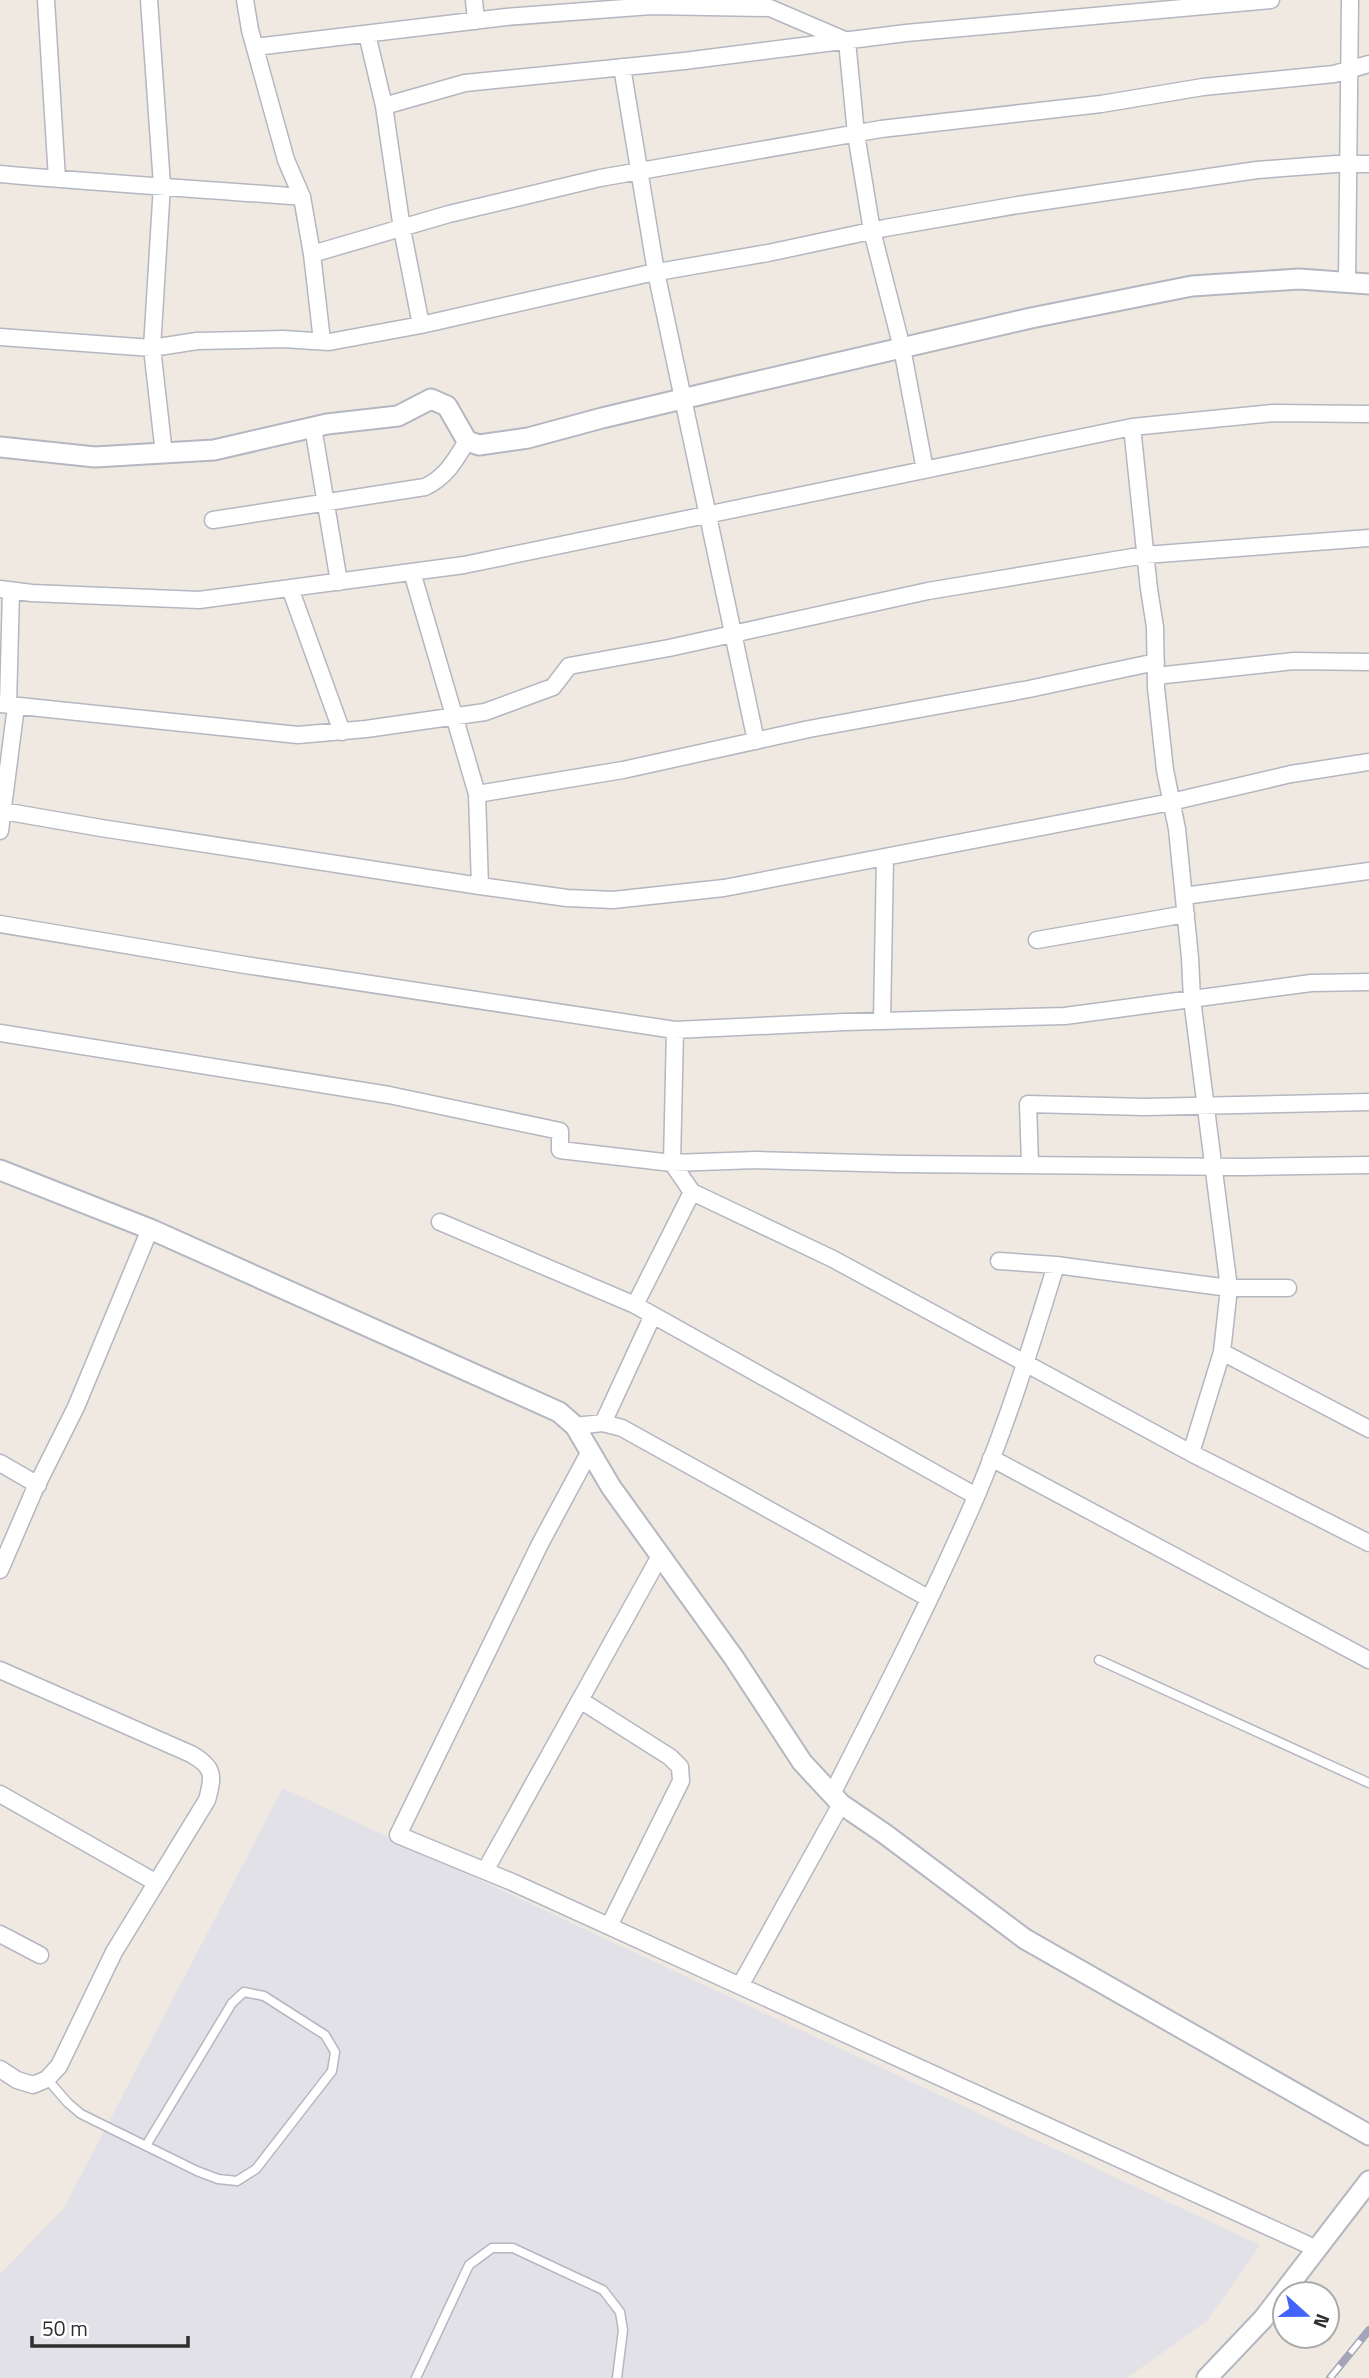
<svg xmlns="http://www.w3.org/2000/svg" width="1369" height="2378" viewBox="0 0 1369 2378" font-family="'Titillium Web',sans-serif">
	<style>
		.industrial { fill: #e3e1e8 }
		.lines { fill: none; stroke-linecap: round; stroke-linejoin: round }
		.service-casing { stroke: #b4b7c1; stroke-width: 11 }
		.minor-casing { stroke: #b4b7c1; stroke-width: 19 }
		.tertiary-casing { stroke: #b4b7c1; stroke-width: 23 }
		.service { stroke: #fff; stroke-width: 8 }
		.minor { stroke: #fff; stroke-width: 16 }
		.tertiary { stroke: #fff; stroke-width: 19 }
		.rail-casing { stroke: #a3a6b8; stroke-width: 8 }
		.rail { stroke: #fff; stroke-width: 5; stroke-dasharray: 16; stroke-linecap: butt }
	</style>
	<rect width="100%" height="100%" fill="#efe9e1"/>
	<path class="industrial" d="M283 1788 1260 2245 1208 2320 1127 2378H0V2274L64 2208Z"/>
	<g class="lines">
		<g class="service-casing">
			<path id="service" d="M1099 1660 1369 1783
				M47 2079 68 2103 81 2114 197 2171 218 2179 237 2181 256 2169 332 2071 335 2052 325 2035 264 1996 244 1992 232 2003 147 2144
				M416 2378 469 2265 492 2248H513L603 2290 620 2312 623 2330 617 2378"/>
		</g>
		<g class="minor-casing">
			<path id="minor" d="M46 0 57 179
				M149 0 162 185 152 348 164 454
				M245 0 250 30 286 160 302 197 312 254 322 341
				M474 0 476 21
				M367 34 384 106
				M255 47 506 17 651 6 770 8 847 41 856 134 872 231 902 348 925 470
				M622 67 656 272 756 741
				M0 174C100 183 201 189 302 197
				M312 254 449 214 600 178 881 129 1101 104 1203 87 1334 74 1369 64
				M1347 282 1350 0
				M421 325 402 229 384 106 465 83 684 61 906 33 1271 0
				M0 337 152 348 197 341 283 339 329 342 421 325 646 274 768 253 885 228 1018 205 1257 170 1336 164H1369
				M313 427 339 582
				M1132 427 1149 589 1155 627 1156 688 1165 770 1177 829 1190 958 1192 999 1229 1288 1222 1352 1191 1453
				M213 520 425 487C446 477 455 461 467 441
				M412 572 477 794 480 886
				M290 588 342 732
				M0 589 32 593 199 600 464 565 1132 427 1273 413 1369 414
				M1156 676 1294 661 1369 662
				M0 704 298 735 366 729 485 712 553 687 569 666 669 648 928 591 1145 555 1369 538
				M8 705 11 591
				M477 794 623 770 809 729 1029 689 1156 662
				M3 811 101 828 480 886 567 898 613 900 724 888 1171 802 1291 774 1369 762
				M0 831 16 706
				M1184 896 1369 871
				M0 924 239 964 675 1030 844 1022 1065 1016 1311 983 1369 982
				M1037 940 1186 914
				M882 1021 885 857
				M675 1030 672 1163 692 1192 833 1259 1191 1453 1369 1543
				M0 1033 389 1095 560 1131V1150L672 1163 756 1160 900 1164 1247 1167 1369 1165
				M1030 1164 1028 1104 1145 1107 1369 1102
				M440 1222 635 1305 976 1496
				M999 1261 1056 1265 1229 1288H1288
				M635 1305 692 1192
				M1222 1352 1369 1429
				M603 1423 653 1315
				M575 1426 603 1423 622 1428 928 1598
				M590 1451 540 1544 398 1835 512 1882 1317 2249
				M991 1458 1369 1660
				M0 1463 38 1485
				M0 1570 34 1491 76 1407 150 1229
				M0 1670 191 1754C214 1767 214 1775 207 1800L114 1952 59 2066 47 2079 33 2085 17 2080 0 2069
				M580 1700 670 1757 680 1767 681 1781 609 1926
				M0 1794 155 1882
				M832 1794C882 1696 932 1598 976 1497 1008 1422 1032 1343 1056 1265
				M485 1871 660 1556
				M0 1934 40 1955
				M740 1986 841 1804"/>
		</g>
		<g class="tertiary-casing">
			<path id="tertiary" d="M0 447 95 457 214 450 327 424 398 416 431 399 447 406 467 441 479 445 528 438 602 418 737 386 1031 318 1192 286 1299 279 1369 284
				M0 1170 150 1229 559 1412 575 1426 611 1487 734 1658 802 1762 841 1804 885 1834 1025 1939 1369 2135
				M1207 2378 1263 2319 1369 2181"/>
		</g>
		<use href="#service" class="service"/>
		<use href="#minor" class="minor"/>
		<use href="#tertiary" class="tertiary"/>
		<g class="rail-casing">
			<path id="rail" d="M1330 2378 1369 2330"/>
		</g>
		<use href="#rail" class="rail"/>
	</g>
	<g transform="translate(1306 2315) rotate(111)"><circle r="33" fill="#ffffff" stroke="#ababab" stroke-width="2"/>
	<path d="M0-5L12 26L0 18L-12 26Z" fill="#4264fb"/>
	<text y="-10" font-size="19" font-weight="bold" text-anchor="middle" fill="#2e2e2e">N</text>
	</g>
	<path d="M32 2336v10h156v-10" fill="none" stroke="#2e2e2e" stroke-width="3.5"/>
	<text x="42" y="2336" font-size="21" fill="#2e2e2e" stroke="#ffffff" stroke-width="5" paint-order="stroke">50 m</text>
</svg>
